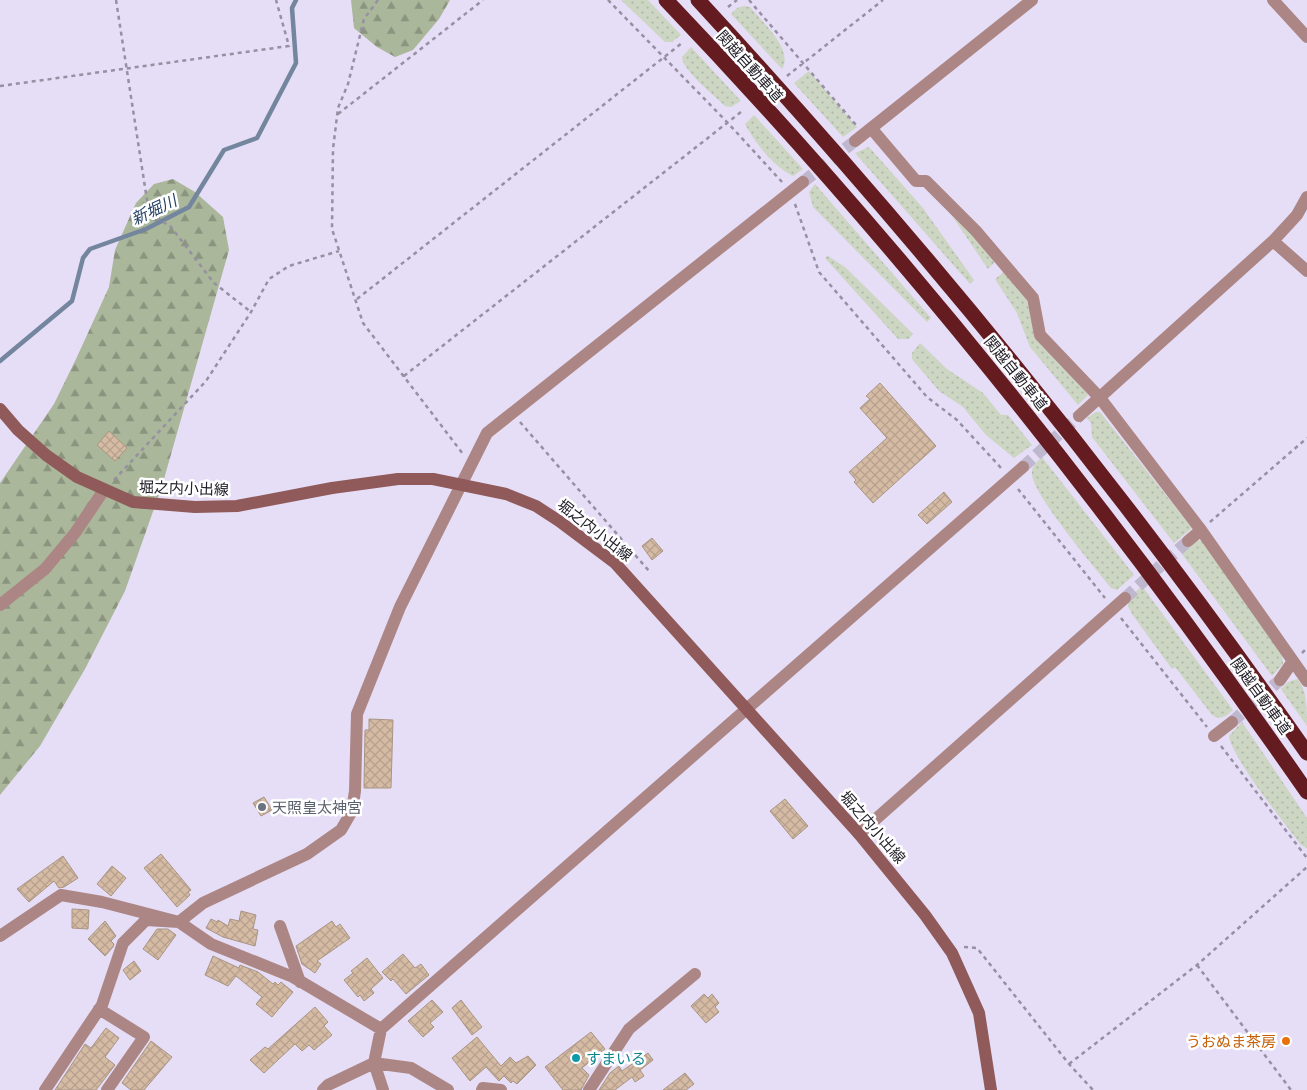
<svg xmlns="http://www.w3.org/2000/svg" width="1307" height="1090" viewBox="0 0 1307 1090" font-family="Montserrat,'Noto Sans JP',sans-serif">
	<style>
		.grass { fill: url(#grass-dots) }
		.forest { fill: url(#forest-firs) }
		.lines { fill: none; stroke-linecap: round; stroke-linejoin: round }
		.stream { stroke: #73869e; stroke-width: 4.5 }
		.building { fill: url(#building-cross-hatch); stroke: #a99583 }
		.minor-tunnel { stroke: #bfb7cd; stroke-width: 12; stroke-dasharray: 12 6; stroke-linecap: butt }
		.path { stroke: #9690a2; stroke-width: 2.5; stroke-dasharray: 4 4; stroke-linecap: butt }
		.minor { stroke: #ac8685; stroke-width: 12 }
		.secondary { stroke: #8f5a59; stroke-width: 12 }
		.motorway { stroke: #641c21; stroke-width: 15 }
		.worship-dot { fill: #6b7280; stroke: #fff; stroke-width: 2 }
		.food-dot { fill: #e8710a; stroke: #fff; stroke-width: 2 }
		.culture-dot { fill: #0f9aa8; stroke: #fff; stroke-width: 2 }
		.labels { text-anchor: middle; dominant-baseline: central; stroke-width: 5; stroke-linejoin: round; paint-order: stroke }
		.street-label { font-size: 15px; fill: #232029; stroke: #fff }
		.worship-label { font-size: 15px; fill: #5b616d; stroke: #fff; text-anchor: start }
		.food-label { font-size: 15px; fill: #c56008; stroke: #fff; text-anchor: end }
		.culture-label { font-size: 15px; fill: #0d838f; stroke: #fff; text-anchor: start }
		.water-label { font-size: 16px; font-style: italic; fill: #254166; stroke: #fff }
	</style>
	<defs>
		<pattern id="grass-dots" width="8" height="8" patternUnits="userSpaceOnUse" patternTransform="scale(1.25)"><rect width="8" height="8" fill="#ccd6c3"/><path d="M2 2h.1M6 6h.1" fill="none" stroke="#afb7a8" stroke-width="1.8" stroke-linecap="round"/></pattern>
		<pattern id="forest-firs" width="22" height="20" patternUnits="userSpaceOnUse" patternTransform="scale(1.25)"><rect width="22" height="20" fill="#aab79a"/><path d="M5 1l3.5 6h-7zM16 11l3.5 6h-7z" fill="#8a947e"/></pattern>
		<pattern id="building-cross-hatch" width="8" height="8" patternUnits="userSpaceOnUse" patternTransform="scale(1.25)"><rect width="8" height="8" fill="#d5bba4"/><path d="M0 0l8 8M0 8l8-8" fill="none" stroke="#b7a08d"/></pattern>
	</defs>
	<rect width="100%" height="100%" fill="#e6ddf6"/>
	<path class="grass" d="M621 0H648L681 35 672 42H665Z
		M744 6 750 7C762 22 794 50 782 69L731 14 737 8Z
		M691 47 741 101 731 107 725 106C714 95 682 70 682 57Z
		M809 71 857 127 843 137 794 83Z
		M754 115 803 169 793 176C774 167 755 143 745 124Z
		M869 147 923 208 974 280 970 284 855 153Z
		M815 184 931 318 927 322 813 207 809 192Z
		M940 198 994 257V263L988 269Z
		M828 256 845 267 913 334 909 339H898L825 258Z
		M1004 272 1024 293 1039 335 1088 395 1078 405 1030 347 1017 313 995 279Z
		M920 343 947 369 983 393 1001 415H1008L1032 445 1014 458 986 435 963 407 939 391 912 359V353Z
		M1096 412H1100L1192 528 1174 543 1092 437 1091 423 1087 418Z
		M1042 457 1134 575 1117 590 1111 588C1096 569 1031 493 1032 473 1032 465 1037 462 1042 457Z
		M1202 540 1282 653 1283 664 1272 676 1182 554 1196 541Z
		M1142 586 1233 710C1226 716 1221 721 1212 715L1175 667 1172 669 1132 614 1128 606V599Z
		M1297 679C1307 687 1307 711 1307 726L1281 689 1288 682Z
		M1242 722 1307 818V848L1301 845C1284 822 1233 760 1229 736Z"/>
	<path class="forest" d="M351 0H450L439 19 413 50 395 57 377 47 354 28Z
		M173 179 195 192 223 217 229 250 162 486 125 591 85 669 40 746 0 795V483L54 404 76 359 109 287 115 250 136 203 154 184Z"/>
	<g class="lines">
		<path class="stream" d="M0 361 72 301 83 258 90 249 146 229 189 207 224 150 257 138 296 63 292 8 296 0"/>
	</g>
	<path class="building" d="M880 383 936 446 873 503 854 482 856 480 849 472 887 438 860 408 870 399 866 396Z
		M109 431 127 448 115 461 97 445Z
		M944 492 952 502 927 524 918 515Z
		M652 538 663 551 652 560 642 546Z
		M369 719 393 720 391 788H364L365 730H369Z
		M264 797 272 810 261 816 253 803Z
		M785 799 808 826 793 839 770 811Z
		M161 854 191 890 188 892 190 895 177 907 144 868Z
		M63 856 78 878 64 887 59 888 54 881 29 902 17 889Z
		M112 866 126 878 111 896 97 884Z
		M72 909 89 910 88 929 72 928Z
		M241 911 256 915 253 929 258 930 255 946 223 937 206 928 211 919 217 922 218 920 228 926 230 919 239 921Z
		M105 921 116 936 111 941 114 944 113 947 105 956 88 939Z
		M332 921 336 927 340 924 350 938 317 961 321 964 315 973 302 964 296 946Z
		M157 929H168L176 935 158 960 143 949Z
		M403 954 415 968 421 964 429 975 406 994 393 979 391 981 382 972Z
		M213 956 239 968 240 965 258 972 273 984 275 982 278 985 281 982 293 992 272 1017 256 1004 262 997 236 976 228 986 205 975Z
		M367 958 383 978 371 989 374 993 364 1001 360 995 358 997 344 980 353 973 351 971Z
		M134 961 141 971 130 980 123 970Z
		M704 994 708 998 712 994 719 1003 715 1007 719 1012 706 1023 691 1006Z
		M432 1000 443 1012 430 1023 434 1027 423 1037 408 1021Z
		M461 1000 482 1027 472 1035 452 1008Z
		M315 1007 328 1022 324 1026 332 1035 314 1050 309 1045 302 1051 295 1044 264 1073 250 1060 265 1047 268 1049Z
		M106 1028 119 1038 105 1057 115 1065 96 1090H55L85 1044 91 1048Z
		M591 1032 605 1049 582 1068 589 1075 581 1090H563L545 1067Z
		M477 1037 501 1066 510 1057 516 1063 528 1056 536 1065 517 1084 513 1081 511 1083 504 1076 499 1081 486 1067 470 1081 452 1058Z
		M151 1041 172 1057 144 1090H131L122 1083Z
		M648 1053 653 1060 640 1070 644 1076 635 1082 632 1077 615 1090H599L610 1073 619 1066 622 1071Z
		M685 1073 694 1084 686 1090H663Z"/>
	<g class="lines">
		<path class="minor-tunnel" d="M803 182 855 141
			M1023 467 1079 416
			M1125 598 1188 541
			M1232 722 1280 680"/>
		<path class="path" d="M116 0 149 213 171 227 214 283 251 312
			M378 0 364 19 348 84 338 108 333 149 332 229 363 323 463 454
			M608 0 727 122 782 182
			M749 0 856 125
			M728 7 737 0
			M787 76 883 0
			M0 86 289 46 276 0
			M338 114 483 0
			M795 204 819 272 927 397 957 420 1002 469
			M357 299 682 43
			M404 376 741 112
			M520 422 649 571
			M114 480 206 381 251 312 269 279 289 266 339 251
			M1018 489 1105 598
			M1210 522 1307 438
			M1121 618 1207 727
			M1302 653 1307 648
			M1221 746 1307 858
			M964 947 977 948 1069 1064 1093 1090
			M1197 965 1291 1090
			M1069 1064 1197 965 1307 867"/>
		<path class="minor" d="M1273 0 1307 37
			M871 128 916 181H926L976 231 1033 298 1040 335 1100 398 1201 530 1307 681
			M855 141 1032 0
			M1273 241 1307 271
			M1079 416 1273 241 1297 215 1307 197
			M1188 541 1201 530
			M0 605 45 569 75 533 104 490
			M1280 680 1293 661
			M1214 736 1232 722
			M859 834 1125 598
			M280 926 300 982
			M0 936 61 895 102 902 179 922 211 944 293 977 381 1029
			M99 1009 144 1037 107 1090
			M45 1090 102 1005 123 943 146 920 179 922 203 903 307 854 341 830 352 811 355 791 357 714 400 607 487 433 803 182
			M323 1090 328 1085 374 1063 411 1068 448 1090
			M383 1090 374 1063 381 1029 1023 467
			M482 1090 483 1088 501 1090
			M589 1090 629 1029 695 974"/>
		<path class="secondary" d="M0 409 18 430 46 455 77 477 133 502 195 507 237 506 332 488 398 479H433L506 494 536 506 559 521 615 563 859 834 925 915 952 953 979 1013 991 1090"/>
		<path class="motorway" d="M666 0C901 246 1113 513 1307 792
			M698 0C917 237 1122 488 1307 753"/>
	</g>
	<circle class="worship-dot" cx="262" cy="807" r="5"/>
	<circle class="food-dot" cx="1286" cy="1041" r="5"/>
	<circle class="culture-dot" cx="576" cy="1058" r="5"/>
	<g class="labels">
		<g class="street-label">
			<text transform="translate(750 66) rotate(48)">関越自動車道</text>
			<text transform="translate(1016 373) rotate(51)">関越自動車道</text>
			<text transform="translate(184 488) rotate(2)">堀之内小出線</text>
			<text transform="translate(595 530) rotate(38)">堀之内小出線</text>
			<text transform="translate(1261 696) rotate(54)">関越自動車道</text>
			<text transform="translate(873 827) rotate(49)">堀之内小出線</text>
		</g>
		<g class="worship-label">
			<text x="272" y="807">天照皇太神宮</text>
		</g>
		<g class="food-label">
			<text x="1276" y="1041">うおぬま茶房</text>
		</g>
		<g class="culture-label">
			<text x="586" y="1058">すまいる</text>
		</g>
		<g class="water-label">
			<text transform="translate(154 210) rotate(-25)">新堀川</text>
		</g>
	</g>
</svg>
